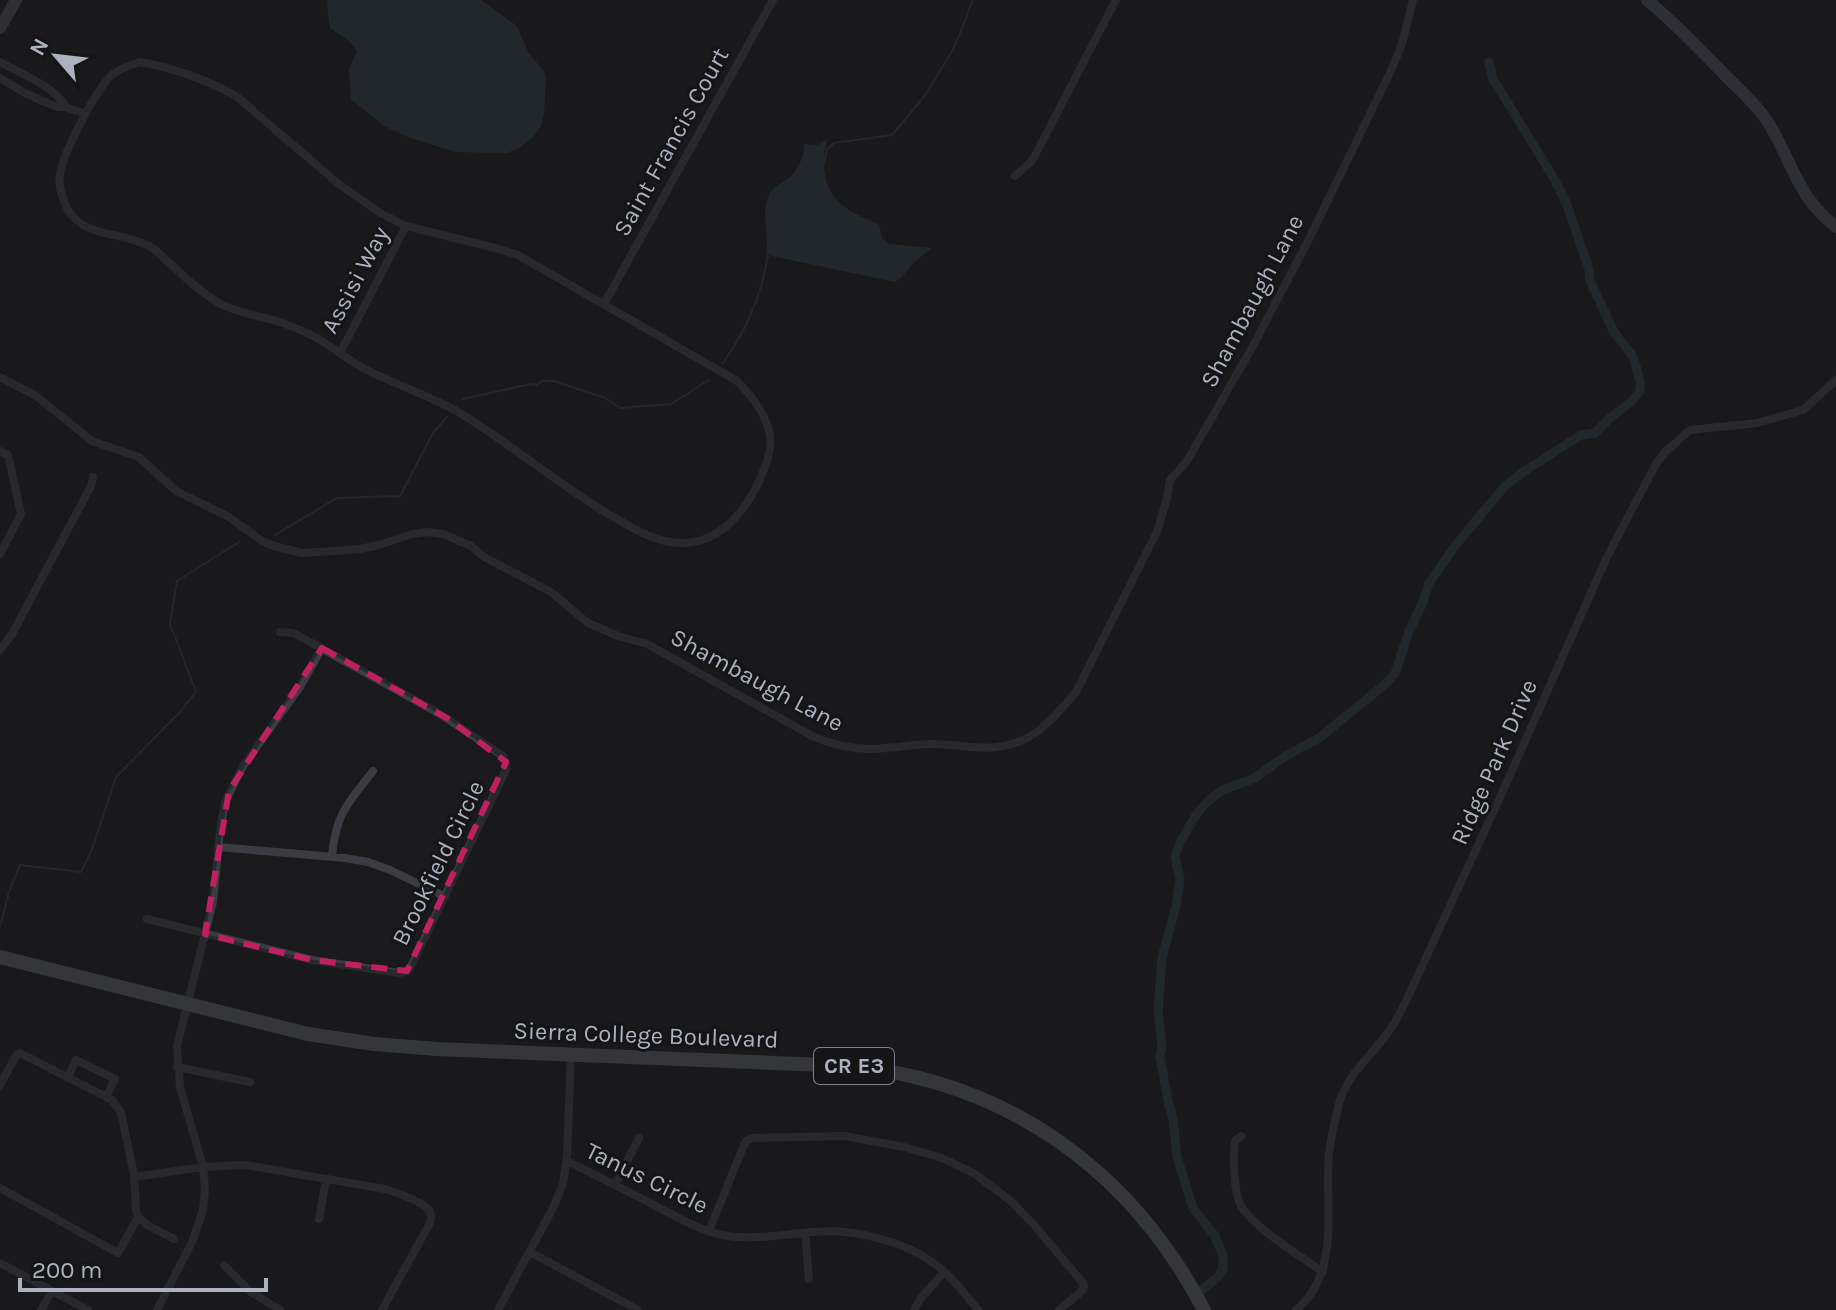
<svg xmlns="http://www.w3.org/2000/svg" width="1836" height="1310" viewBox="0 0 1836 1310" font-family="Karla,sans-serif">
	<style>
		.water { fill: #2e3942 }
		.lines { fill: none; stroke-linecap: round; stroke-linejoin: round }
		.stream { stroke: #2e3942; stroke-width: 2 }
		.canal { stroke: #2e3942; stroke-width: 9 }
		.street { stroke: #3a3c42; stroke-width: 8 }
		.secondary { stroke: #484b52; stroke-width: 12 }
		.primary { stroke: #565961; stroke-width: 14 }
		.marked { fill: none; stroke: #c12060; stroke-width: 6; stroke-dasharray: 16 10; stroke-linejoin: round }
		.labels { text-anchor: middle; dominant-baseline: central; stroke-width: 6; stroke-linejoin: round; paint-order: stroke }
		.shield { fill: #151518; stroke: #7f828c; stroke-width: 2 }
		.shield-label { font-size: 22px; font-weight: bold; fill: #acb1bd }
		.street-label { font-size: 24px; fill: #acb1bd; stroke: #151518 }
	</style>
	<rect width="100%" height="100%" fill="#1a1a1c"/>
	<path class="water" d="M328 0H481L517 26 528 52 545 73 546 80 544 112 541 127 532 138 519 148 507 153 455 152 408 137 384 126 351 99 349 70 357 51 349 41 330 28 327 5Z
		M828 138C824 149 823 157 824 169 828 206 850 210 879 225L882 238 889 244 932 248 913 263 901 278 895 282 772 256 766 252C770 232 758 207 773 189 777 185 784 182 789 178 798 170 805 155 804 144L818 145Z"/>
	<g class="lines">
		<path class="stream" d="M824 163 827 149 834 143 892 135 926 94 954 48 973 0
			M722 364C747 330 762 295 768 254
			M463 399 531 384 536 385 542 381H554L605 398 620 408 671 404 709 380
			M275 535 337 498 400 496 433 433 447 417
			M0 927 9 892 20 865 81 872 91 852 116 777 180 712 196 692 170 624 177 581 239 542"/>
		<path class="canal" d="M1203 1289 1217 1278 1223 1269V1256L1215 1236 1193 1208 1177 1157 1173 1118 1168 1101 1160 1057 1162 1046 1158 1012 1162 958 1176 906 1180 879 1175 857 1180 842 1198 812 1210 799 1223 790 1255 778 1284 757 1319 738 1383 686 1395 674 1408 634 1423 602 1429 583 1455 546 1504 487 1523 472 1581 435 1595 433 1609 419 1632 401 1640 391V381L1633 356 1614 332 1590 281 1589 269 1567 205 1555 180 1493 79 1489 62"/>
		<path class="street" d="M0 62C20 73 55 87 66 107
			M140 62C173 68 207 80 236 96L340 185 382 214 406 226 499 249 518 255 737 381C751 395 764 411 769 431 773 444 768 460 763 472 748 510 717 550 670 542 650 539 633 528 615 518 563 488 516 448 465 416 434 397 399 386 367 370 349 361 333 347 315 337 303 331 290 325 276 321 257 315 237 313 219 303 202 293 186 279 172 265 164 259 157 250 149 246 122 231 86 239 68 210 63 200 58 186 60 175 62 155 97 87 113 74 121 68 130 65 140 62Z
			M0 78 25 93 47 103 58 107H66L85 114
			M1015 176 1032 161 1116 0
			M604 304 773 0
			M340 353 406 226
			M0 377 36 396 92 441 139 457 176 491 229 517 262 541 274 546 302 553 319 552 360 549 379 545 412 534 427 532 443 534 471 546 484 557 551 592 588 623 618 636 647 644 814 737C838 747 860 751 886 748 900 747 915 744 929 744 964 743 985 755 1021 741 1043 732 1061 709 1076 692L1157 532 1167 498 1170 480 1187 461 1254 344 1306 245 1389 75 1402 44 1413 0
			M0 451 8 455 21 514 0 554
			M0 650 12 634 91 486 93 477
			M218 847 345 858 368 862 390 870 444 896
			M332 857C335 815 348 803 373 771
			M147 919 312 960 399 973 407 971 411 966 506 770V762L503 756 440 714 299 636 293 633 280 632
			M177 1067 250 1082
			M68 1077 76 1060 115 1079 106 1097
			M0 1085 16 1056 20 1053 112 1100 121 1112 134 1175 136 1208 138 1217 147 1225 174 1239
			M1241 1136 1235 1141C1233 1157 1233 1196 1243 1209 1258 1230 1301 1257 1323 1272
			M567 1161C596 1175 625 1190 654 1205 676 1216 698 1230 722 1235 752 1241 783 1234 814 1232 852 1228 905 1241 936 1265 952 1277 965 1294 978 1310
			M134 1177 203 1167 245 1165 385 1189C396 1192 423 1202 429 1210 432 1215 431 1218 430 1223L382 1310
			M615 1185 639 1138
			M0 1188 118 1253 138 1217
			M319 1219 326 1179
			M709 1231 744 1145 747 1140 753 1138 844 1136 904 1147 942 1158 975 1174 1012 1202 1034 1225 1083 1283 1084 1288 1082 1291 1059 1310
			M805 1233 809 1279
			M530 1252 638 1310
			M0 1263 88 1310
			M224 1265 251 1292 280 1310
			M41 1310 52 1291
			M157 1310 193 1240 203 1210 205 1189 203 1167 180 1087 177 1046 213 902 220 831 225 802 243 766 300 687 322 648
			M498 1310 553 1208 563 1184 567 1155 571 1054
			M914 1310 921 1298 944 1272
			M1296 1310C1342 1273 1324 1204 1329 1153 1331 1136 1335 1120 1339 1104 1347 1072 1374 1055 1391 1028 1397 1020 1401 1010 1406 1001L1497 804 1607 557 1656 464 1665 452 1690 430 1757 423 1803 410 1836 380"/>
		<path class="secondary" d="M1647 0C1674 22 1699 48 1723 73 1739 90 1757 104 1769 124 1793 163 1797 197 1836 227
			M0 28 16 0"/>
		<path class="primary" d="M0 957 308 1034 374 1044 437 1049 849 1066C1007 1081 1131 1170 1204 1310"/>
	</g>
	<path d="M0 0H1836V1310H0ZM322 648 447 718 506 762 407 971 312 960 205 934 229 791Z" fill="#1a1a1c" fill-opacity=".55" fill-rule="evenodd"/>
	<path class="marked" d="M322 648 447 718 506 762 407 971 312 960 205 934 229 791Z"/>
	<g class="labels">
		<rect class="shield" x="814" y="1048" width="80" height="36" rx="6"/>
		<g class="shield-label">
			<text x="854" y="1066">CR E3</text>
		</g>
		<g class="street-label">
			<text transform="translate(671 142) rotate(-61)">Saint Francis Court</text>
			<text transform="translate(355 280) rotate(-62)">Assisi Way</text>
			<text transform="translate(1252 301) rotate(-62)">Shambaugh Lane</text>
			<text transform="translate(757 680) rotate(28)">Shambaugh Lane</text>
			<text transform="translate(1494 762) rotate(-66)">Ridge Park Drive</text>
			<text transform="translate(438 863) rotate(-64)">Brookfield Circle</text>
			<text transform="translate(646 1035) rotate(2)">Sierra College Boulevard</text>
			<text transform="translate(647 1178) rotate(26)">Tanus Circle</text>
		</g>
	</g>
	<g transform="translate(56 56) rotate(298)" stroke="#151518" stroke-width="6" paint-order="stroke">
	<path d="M0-6L14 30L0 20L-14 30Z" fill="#acb1bd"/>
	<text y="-12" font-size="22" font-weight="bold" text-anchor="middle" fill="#acb1bd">N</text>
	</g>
	<path d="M20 1278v12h246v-12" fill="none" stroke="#acb1bd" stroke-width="4"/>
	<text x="32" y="1278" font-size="24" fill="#acb1bd" stroke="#151518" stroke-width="6" paint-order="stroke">200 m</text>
</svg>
